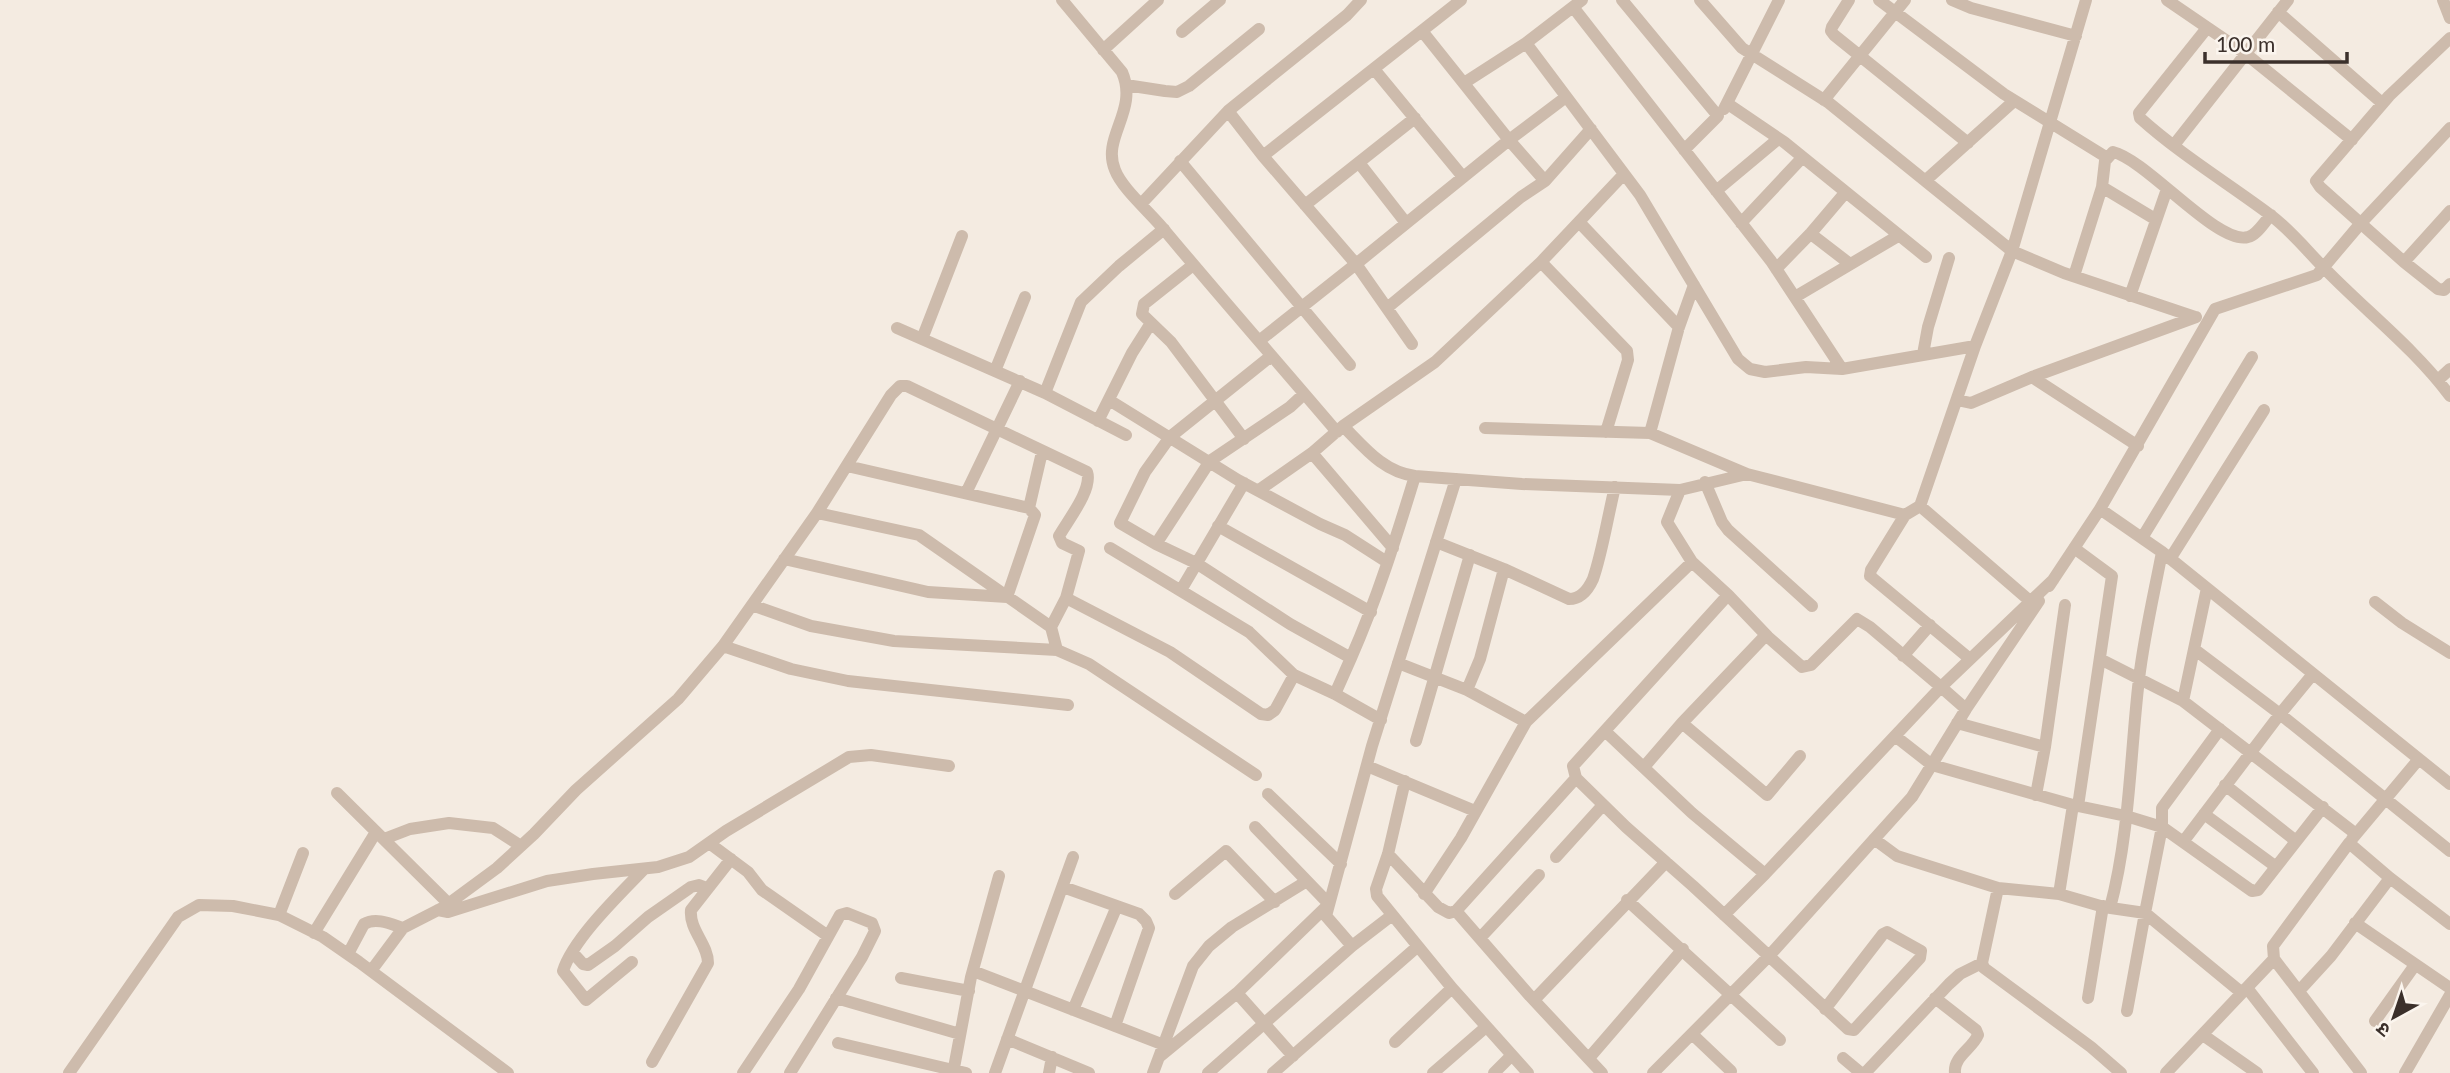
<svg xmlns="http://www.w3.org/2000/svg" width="2450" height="1073" viewBox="0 0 2450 1073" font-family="Lato,'Noto Sans Devanagari',sans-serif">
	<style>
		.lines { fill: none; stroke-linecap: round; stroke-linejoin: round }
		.minor { stroke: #cdbbac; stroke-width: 12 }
	</style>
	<rect width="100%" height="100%" fill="#f4ebe1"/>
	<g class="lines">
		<path class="minor" d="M1062 0 1122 72C1139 111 1101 137 1115 170 1122 189 1152 214 1166 232 1222 299 1280 365 1337 432
			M1582 0 1526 43 1640 195 1738 359 1750 369 1765 372 1806 367 1842 369 1975 346 1920 506 1905 515 1747 474 1650 433 1679 327 1694 285
			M1622 0 1718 116 1684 150
			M1700 0 1742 48 1829 103 2012 251 2064 273 2195 317
			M1849 0 1832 27 1831 31 1834 35 1968 143
			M1879 0 2004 94 2106 157
			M1952 0 1971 8 2076 36
			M2167 0 2246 54 2352 140
			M2443 0 2450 18
			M1573 7 1771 261 1842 369
			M2278 12 2382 103
			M2207 28 2139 113 2140 118C2180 154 2226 182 2269 214 2291 230 2307 251 2326 270 2367 312 2415 349 2450 396
			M1182 32 1220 0
			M2450 38 2389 96 2316 181 2320 187 2404 262 2438 289 2444 290 2450 284
			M1103 50 1158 0
			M1374 69 1463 177
			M1464 83 1526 43
			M1126 85 1165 91 1177 92 1189 86 1259 29
			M1824 100 1905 0
			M1728 104 1784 142 1926 257
			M1724 109 1779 0
			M1228 111 1347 15 1361 0
			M2174 145 2288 0
			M1180 161 1350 365
			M1360 164 1406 223
			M1926 180 2014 101
			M1545 181 1509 140 1566 97
			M2102 187 2155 219
			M1716 191 1778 139
			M1142 203 1228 111 1263 156 1461 0
			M1305 205 1415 118
			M1579 222 1679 327
			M1741 223 1802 158
			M1811 234 1850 264
			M1541 262 1627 351 1628 360 1606 432
			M2404 262 2450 211
			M1193 265 1144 304 1142 314 1171 342 1244 439
			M1776 269 1811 233 1845 193
			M2074 276 2102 187 2105 161 2113 152C2147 160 2218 246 2248 237 2257 235 2264 222 2271 215
			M2130 296 2167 189
			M1795 297 1898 236
			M1387 308 1521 197 1545 181 1591 129
			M897 328 1045 393 1126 435
			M922 339 962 236
			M1259 341 1356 264 1263 156
			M1412 344 1356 264 1509 140 1422 31
			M1975 346 2012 251 2086 0
			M1923 354 1928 327 1949 258
			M1271 356 1170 437 1145 472 1120 523 1156 544 1196 563 1290 624 1351 658C1377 599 1396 538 1415 476L1522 484 1680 490 1747 474
			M995 371 1025 297
			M2032 377 2138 446
			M2438 380 2450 369
			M1045 393 1081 302 1119 266 1164 229
			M1109 400 1238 480 1320 524 1345 535 1387 562
			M1957 400 1971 403 2032 377 2196 317
			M1098 421 1132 353 1151 323
			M1343 426C1364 447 1383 472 1415 476
			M1485 428 1650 433
			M1312 453 1393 548
			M847 466 1029 508 1042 452
			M1705 482 1722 522 1728 530 1812 606
			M1259 490 1312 453 1343 426 1435 362 1541 262 1624 174
			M1680 490 1667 522 1692 562 1728 595
			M966 493 1020 381
			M1920 506 2030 601
			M2100 509 2162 552 2450 784
			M817 513 891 395 900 386H907L1087 472C1093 489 1068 520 1059 536L1062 543 1079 551 1066 598
			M1905 515 1871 570 1870 576 1970 659
			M1218 526 1371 612
			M2142 538 2252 357
			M1436 542 1504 569 1569 599C1581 599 1588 590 1593 579 1602 554 1608 515 1615 487
			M1156 544 1210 461 1290 407 1304 394
			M1110 548 1249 632 1294 675
			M2074 548 2112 576 2078 806
			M784 559 928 592 1007 597 1035 515 1029 508
			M2170 559 2264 410
			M2049 586 2100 509 2215 309 2317 275 2361 223 2450 128
			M2207 588 2183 701 2356 834
			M1181 590 1244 483
			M2375 602 2402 623 2450 653
			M752 605 811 626 894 641 1057 650 1051 627
			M723 646 791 669 848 681 1068 705
			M2194 649 2280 714 2450 851
			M1057 650 1089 664 1256 775
			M1903 656 1930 625
			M2100 659 2183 701
			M1398 663 1467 690 1526 722
			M1467 690 1480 659 1504 569
			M1335 694 1381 720
			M1682 723 1767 795 1800 756
			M1957 723 2045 747
			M2220 729 2162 808V827L2252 891 2258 890 2323 807
			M1606 732 1692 813 1765 874 1724 915
			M1895 736 1932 765 2073 805 2059 894 2104 907 2145 913 2127 1011
			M1416 741 1470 555
			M1367 766 1475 811
			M1644 767 1682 723 1766 635
			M1405 781 1388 854 1376 889 1377 896 1452 988 1528 1073
			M2225 785 2296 841
			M337 793 448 903
			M1268 794 1341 864
			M2036 795 2045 747 2065 605
			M2073 805 2126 816 2162 827 2145 913 2242 993
			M2204 814 2275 866
			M1255 827 1329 904 1237 993 1293 1056
			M384 839 410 829 449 823 493 828 521 846
			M1874 839 1897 856 1998 888 2059 894
			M2352 839 2419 759
			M2183 842 2280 714 2313 674
			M709 843 748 872 762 890 828 936
			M1388 854 1438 907 1449 913 1456 911 1576 778
			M1556 857 1603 805
			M1765 874 1941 687 1966 709
			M1063 887 1139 914 1146 921 1149 928 1115 1026
			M1998 888 1982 963 1984 968 2091 1047 2121 1073
			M1175 894 1226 851 1275 902
			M1424 894 1461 838 1526 722 1692 562
			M1627 900 1780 1040
			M2110 908C2130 833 2130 755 2139 679 2144 636 2154 594 2162 552
			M438 910 448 912 547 881 593 874 658 867 689 857 726 831 849 757 871 755 949 766
			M1456 911 1530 996 1602 1073
			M279 915 303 853
			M1391 916 1352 946 1326 916 1372 746 1456 479
			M2355 923 2450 988
			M314 933 376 832
			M1481 937 1539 875
			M573 953 583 964 588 965 615 946 648 917 691 887 699 885 707 888
			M348 954 364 924C376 917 391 924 403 928
			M2274 959 2361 1073
			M632 962 586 1000 563 971C573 939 620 894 643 870
			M371 971 403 928 444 907 497 868 534 834 576 790 678 699 723 646 817 513 919 535 1051 627 1066 598 1170 652 1261 714 1268 715 1275 710 1294 675 1335 694 1351 658
			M973 971 1164 1045
			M901 978 969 991
			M2247 988 2313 1073
			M2299 991 2331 956 2390 878
			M836 998 960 1034
			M1935 998 1976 1030 1978 1035C1972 1049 1953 1057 1955 1073
			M2088 998 2103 906
			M1534 1000 1666 862
			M1825 1009 1883 934 1887 932 1921 951 1920 958 1854 1030 1848 1029 1693 886 1626 827 1576 778 1573 766 1728 595 1768 637 1802 667 1811 665 1857 619 1870 627 1941 687 2053 580
			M1073 1010 1117 906
			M2375 1021 2415 965
			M1692 1034 1731 1071
			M2203 1035 2257 1073
			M1007 1039 1089 1073
			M1395 1042 1452 988
			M838 1043 966 1073
			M1159 1057 1237 993
			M1589 1058 1683 949
			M1843 1058 1861 1073
			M652 1062 708 963C708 944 689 930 691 910L731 859
			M69 1073 178 917 199 905 233 906 279 915 323 937 359 962 508 1073
			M743 1073 799 989 840 915 847 913 872 923 875 931 862 957 790 1073
			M953 1073 971 977 999 876
			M995 1073 1073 857
			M1049 1073 1052 1057
			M1153 1073 1193 966 1209 946 1232 927 1307 881
			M1208 1073 1352 946
			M1273 1073 1417 947
			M1433 1073 1486 1027
			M1494 1073 1511 1056
			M1653 1073 1769 956 1912 797 1966 709 2039 601
			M1865 1073 1949 984 1960 974 1982 963
			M2166 1073 2274 959 2273 946 2349 843 2390 878 2450 924
			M2405 1073 2450 995"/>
	</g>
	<g transform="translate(2394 1017) rotate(220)" stroke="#fbf5ee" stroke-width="5" paint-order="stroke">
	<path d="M0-5L12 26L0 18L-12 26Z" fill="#3b302b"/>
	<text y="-10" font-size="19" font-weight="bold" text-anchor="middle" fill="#3b302b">उ</text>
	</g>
	<path d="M2205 52v10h142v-10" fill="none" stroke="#3b302b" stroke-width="3.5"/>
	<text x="2216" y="52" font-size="21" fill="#3b302b" stroke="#fbf5ee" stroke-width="5" paint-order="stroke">100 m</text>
</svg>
